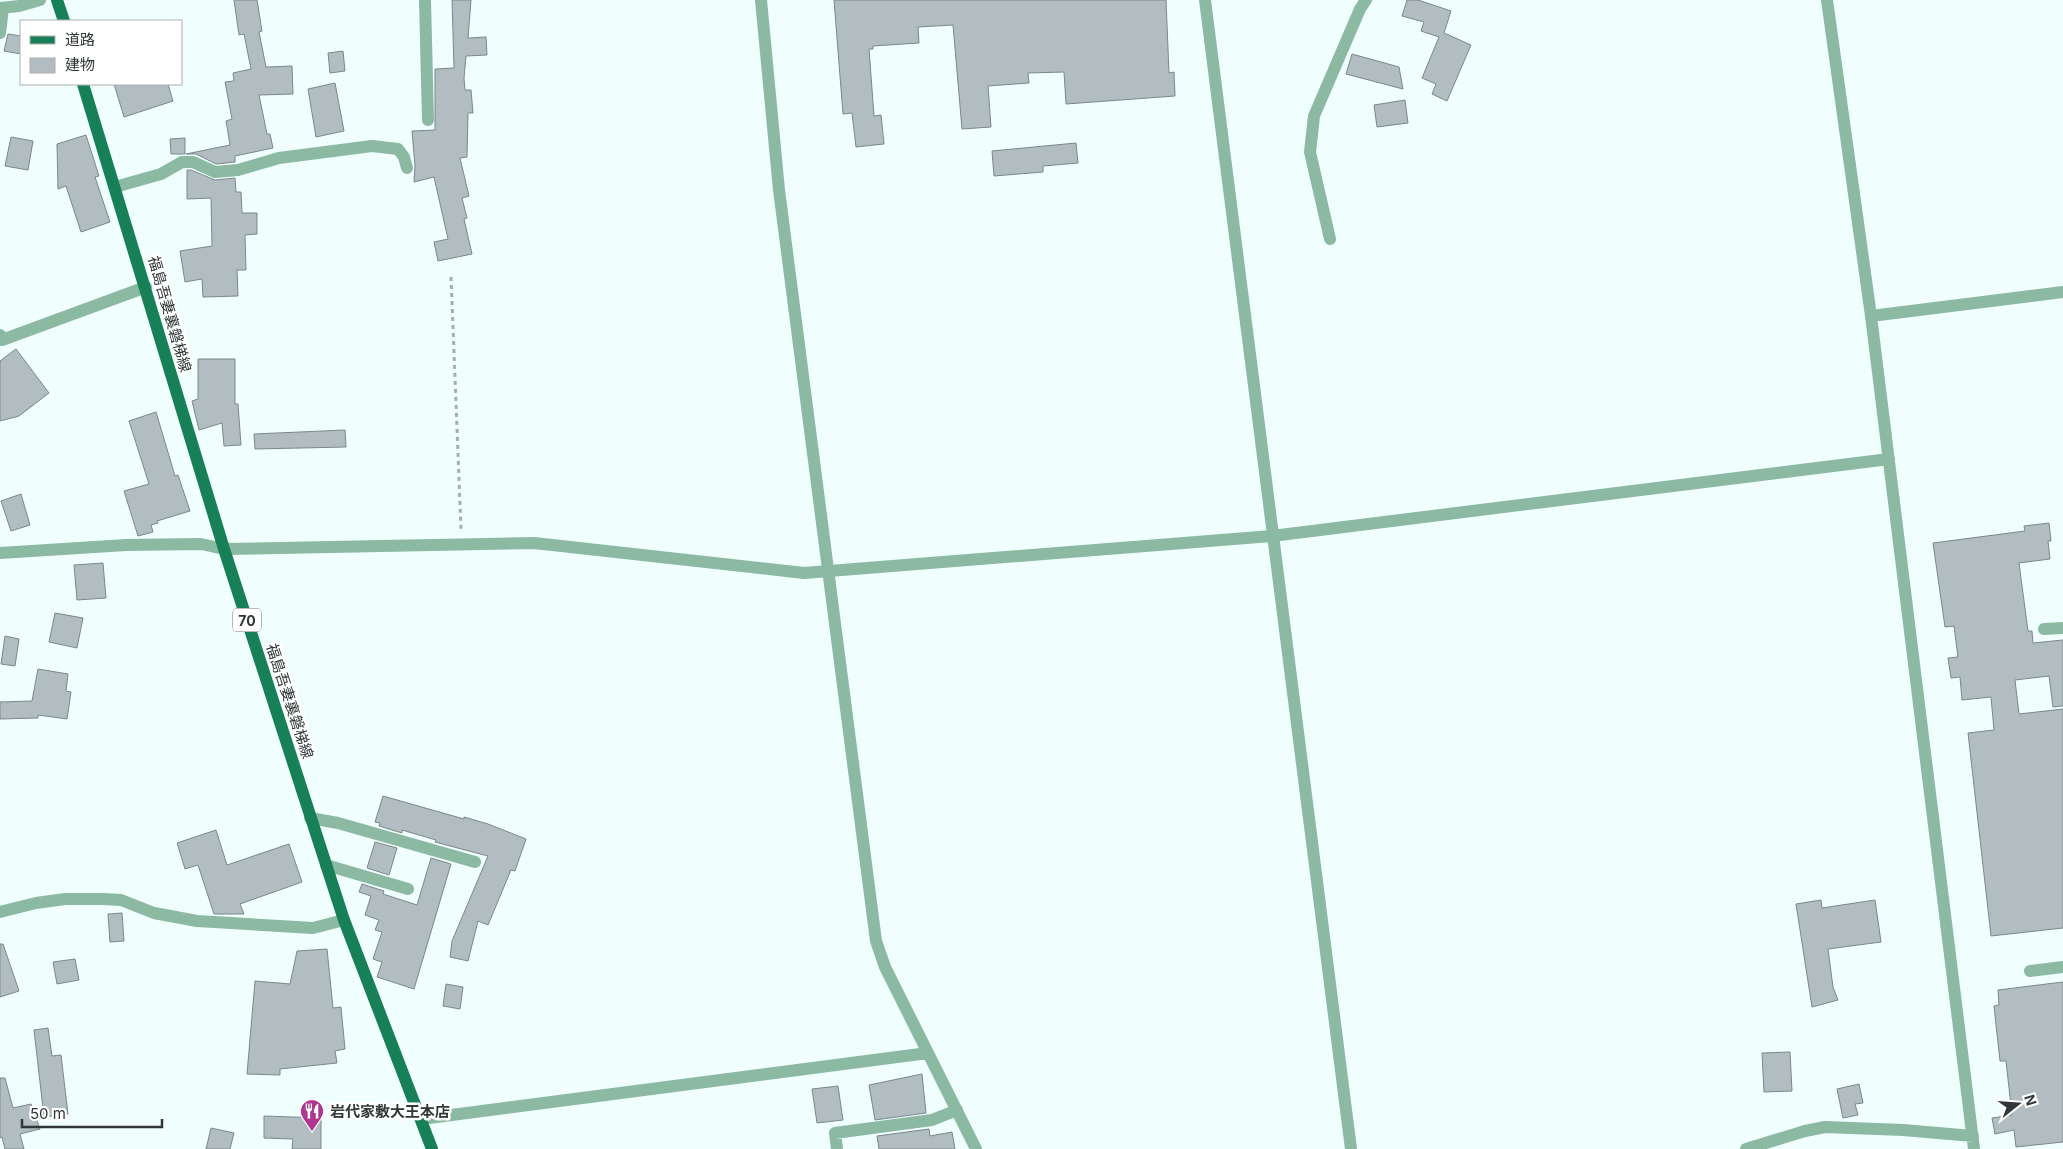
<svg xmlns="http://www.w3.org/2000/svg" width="2063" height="1149" viewBox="0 0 2063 1149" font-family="Inter,'Noto Sans JP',sans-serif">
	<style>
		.building { fill: #b1bdc1; stroke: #7c878b }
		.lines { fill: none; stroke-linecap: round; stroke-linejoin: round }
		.path { stroke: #a3aead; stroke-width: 3; stroke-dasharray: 4 4; stroke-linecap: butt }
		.minor { stroke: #8cb9a2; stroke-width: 12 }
		.major { stroke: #188059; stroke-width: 12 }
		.labels { text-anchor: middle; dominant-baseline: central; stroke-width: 5; stroke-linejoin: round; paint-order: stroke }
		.shield { fill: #fff; stroke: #6f7272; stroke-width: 1 }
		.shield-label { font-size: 14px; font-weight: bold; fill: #313636 }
		.street-label { font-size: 15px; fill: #313636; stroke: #fff }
		.poi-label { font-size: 15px; font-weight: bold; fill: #313636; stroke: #fff; text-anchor: start }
	</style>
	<rect width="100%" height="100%" fill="#f0fefd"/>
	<path class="building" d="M234 0H257L262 31 259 32 266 67 292 66 293 94 259 95 267 134H270L273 148 235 156V162L216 164 196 154H186L230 145 226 121 232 119 225 82 234 81 233 73 251 69 244 34 239 35Z
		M452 0H471L468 38 486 37 487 55 466 56 464 78 465 90H471L473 113H468L467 157 460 158 469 196 462 198 467 218 464 219 472 254 438 261 434 242 448 239 434 177 414 182 415 166 412 131 435 130V69L454 68Z
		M834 0H1166L1169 73 1174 72 1175 96 1066 104 1064 72 1028 73 1029 83 988 86 991 127 962 129 953 25 918 27 919 43 873 46V49H869L874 116 881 115 884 144 856 147 852 113 843 114Z
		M1407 0H1418L1451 11 1444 33 1471 45 1447 101 1432 94 1436 84 1422 78 1439 37 1421 31 1424 22 1402 16Z
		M8 34 21 36V54L4 51Z
		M343 51 345 71 330 73 328 53Z
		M1352 54 1399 67 1403 89 1346 74Z
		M335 83 344 131 316 137 308 89Z
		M114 84H168L173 101 124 117Z
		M1405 100 1408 123 1377 127 1374 105Z
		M86 135 99 176 95 177 110 222 81 232 66 186 58 189 57 144Z
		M11 137 33 141 28 170 5 166Z
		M185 138V154H171L170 139Z
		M1076 143 1078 163 1043 166V172L994 176 992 151Z
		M187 170H191L215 180 235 178 236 192H241L242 213H257V234L245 235 246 270H237L238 296 203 297 202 279 185 282 180 251 212 246 211 198 187 199Z
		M16 349 49 393 19 416 0 421V361Z
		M198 359H235V404H238L241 445 224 446 222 423 199 430 192 401 198 399Z
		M156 412 175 476 178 475 190 511 157 521 158 523 151 525 153 532 138 536 124 491 149 484 129 421Z
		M345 430 346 447 255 449 254 434Z
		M21 494 30 525 11 531 1 501Z
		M2049 523 2051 541H2048L2050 559 2019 563 2028 631H2032L2033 643 2063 640V706L2053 707 2049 676 2015 680 2019 714 2063 709V928L1991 936 1968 733 1994 730 1991 697 1962 700 1960 677 1951 678 1948 658 1958 657 1954 626 1945 627 1933 543 2025 531 2024 526Z
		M103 563 106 598 77 600 74 565Z
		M55 613 83 618 77 648 49 642Z
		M5 636 19 639 15 666 1 664Z
		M38 669 68 674 66 691 71 692 67 719 38 715V718L0 719V702L32 701Z
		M383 796 464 819V817L488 824 526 839 515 871 511 870 488 925 478 921 468 961 450 957 452 941 488 856 435 842 436 840 402 830V833L379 826 380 823 375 822Z
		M216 830 227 865 289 844 302 882 240 904 244 914H214L198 865 185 869 177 843Z
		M375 842 397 848 389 875 367 868Z
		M431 858 451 864 414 989 377 977 382 962 373 959 382 932 375 930 379 920 365 915 371 896 359 892 362 884 384 891 383 894 417 905Z
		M1821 900 1822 908 1875 900 1881 942 1828 949 1833 987 1838 1000 1812 1007 1796 904Z
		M122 913 124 941 110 942 108 914Z
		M0 944H3L19 991 0 997Z
		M327 949 333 1008 341 1007 345 1049 335 1051 337 1063 280 1069V1075L247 1074 255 981 290 984 297 951Z
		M75 959 79 980 57 984 53 962Z
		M2063 982V1142L2016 1147 2014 1130 1995 1134 1992 1118 2012 1115 2006 1061H2000L1994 1006 1999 1005 1998 990Z
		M446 984 463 987 460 1009 443 1006Z
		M48 1028 52 1056 61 1055 68 1114 44 1117 34 1030Z
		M1790 1052 1792 1091 1764 1092 1762 1053Z
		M922 1074 926 1113 875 1120 869 1085Z
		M0 1078H5L13 1108 31 1104 40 1129 20 1134 24 1149H5L2 1137 0 1138Z
		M1859 1084 1863 1103 1855 1104 1858 1115 1843 1118 1837 1089Z
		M838 1086 843 1120 817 1123 812 1089Z
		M264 1116 321 1118V1149H292L293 1139 264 1138Z
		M211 1128 234 1133 230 1149H206Z
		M929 1129 930 1136 952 1132 955 1149H879L877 1136Z"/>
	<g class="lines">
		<path class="path" d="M451 277 461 529"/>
		<path class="minor" d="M425 0 428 120
			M761 0 779 190 876 941 885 967 976 1149
			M1205 0 1351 1149
			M1827 0 1871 316 1974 1149
			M0 8 19 6 40 0
			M0 33 3 8
			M115 187 161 174 182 162H193L215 172 238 170 279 158 372 146 398 149 404 157 407 168
			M1330 239 1310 152 1314 116 1360 9 1366 0
			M1871 316 2063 292
			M0 335 2 340 146 287
			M0 553 126 545 201 544 224 549 534 543 804 573 1272 536 1889 459
			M2044 629 2063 628
			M310 818 338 823 475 862
			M326 865 408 889
			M0 912 36 903 65 899H103L121 900 154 913 197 921 313 928 344 920
			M2030 971 2063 967
			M421 1119 928 1053
			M837 1149 835 1133 932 1120 957 1110
			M1746 1149 1805 1131 1825 1127 1903 1130 1973 1136"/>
		<path class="major" d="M57 0 64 21
			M83 84 224 549 344 920 432 1149"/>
	</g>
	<defs>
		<g id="restaurant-pin" transform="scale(1.25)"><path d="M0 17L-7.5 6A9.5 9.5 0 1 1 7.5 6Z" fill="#ae388f" stroke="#fff"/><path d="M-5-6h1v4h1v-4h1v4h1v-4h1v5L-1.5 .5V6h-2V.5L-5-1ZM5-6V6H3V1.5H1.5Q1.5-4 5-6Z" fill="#fff"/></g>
	</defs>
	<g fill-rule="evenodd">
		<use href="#restaurant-pin" x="312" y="1111"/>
	</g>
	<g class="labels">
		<rect class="shield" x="233" y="608.5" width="28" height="23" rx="4"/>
		<g class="shield-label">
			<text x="247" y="620">70</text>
		</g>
		<g class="street-label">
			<text transform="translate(170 314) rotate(74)">福島吾妻裏磐梯線</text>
			<text transform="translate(290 701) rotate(72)">福島吾妻裏磐梯線</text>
		</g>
		<g class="poi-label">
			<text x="330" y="1111">岩代家敷大王本店</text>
		</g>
	</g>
	<rect x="20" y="20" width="162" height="65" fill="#ffffff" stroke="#adafaf"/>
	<rect x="30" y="36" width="25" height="8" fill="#188059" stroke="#adafaf"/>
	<text x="65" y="45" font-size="15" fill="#313636">道路</text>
	<rect x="30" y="58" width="25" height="15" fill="#b1bdc1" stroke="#adafaf"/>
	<text x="65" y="70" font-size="15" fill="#313636">建物</text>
	<g transform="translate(2018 1104) rotate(73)" stroke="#ffffff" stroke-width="4" paint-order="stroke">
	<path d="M0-4L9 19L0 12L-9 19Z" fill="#313636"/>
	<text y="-8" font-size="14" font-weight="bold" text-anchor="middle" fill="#313636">N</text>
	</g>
	<path d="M22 1119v8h140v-8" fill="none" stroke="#313636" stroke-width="2.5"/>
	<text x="30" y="1119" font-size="15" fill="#313636" stroke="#ffffff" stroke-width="4" paint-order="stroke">50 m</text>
</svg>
